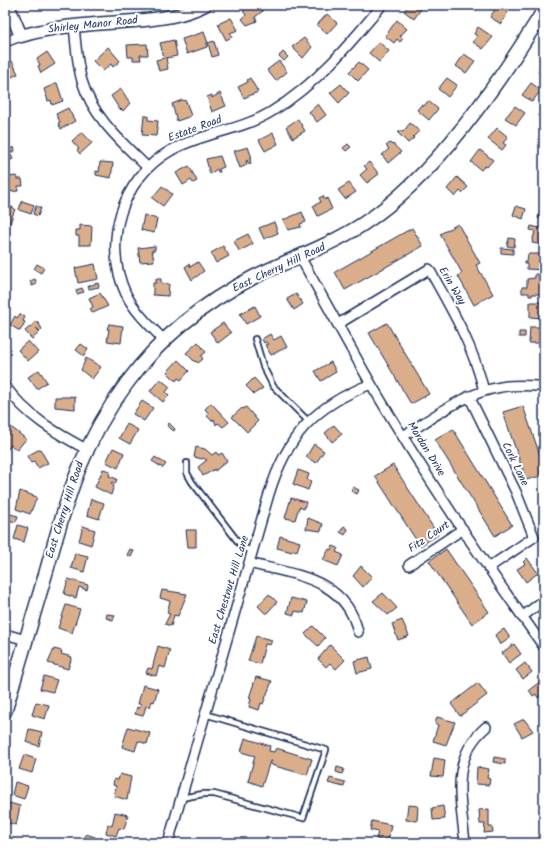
<svg xmlns="http://www.w3.org/2000/svg" width="549" height="848" viewBox="0 0 549 848" font-family="Kalam,sans-serif">
	<style>
		.building { fill: #daae8b; stroke: #1b2f5e }
		.lines { fill: none; stroke-linecap: round; stroke-linejoin: round }
		.service-casing { stroke: #1b2f5e; stroke-width: 8 }
		.minor-casing { stroke: #1b2f5e; stroke-width: 12 }
		.tertiary-casing { stroke: #1b2f5e; stroke-width: 15 }
		.secondary-casing { stroke: #1b2f5e; stroke-width: 16 }
		.service { stroke: #fff; stroke-width: 4.5 }
		.minor { stroke: #fff; stroke-width: 9 }
		.tertiary { stroke: #fff; stroke-width: 12 }
		.secondary { stroke: #fff; stroke-width: 13 }
		.labels { text-anchor: middle; dominant-baseline: central; stroke-width: 4; stroke-linejoin: round; paint-order: stroke }
		.street-label { font-size: 11px; fill: #1b2f5e; stroke: #fff }
	</style>
	<rect width="100%" height="100%" fill="#fff"/>
	<filter id="ink" filterUnits="userSpaceOnUse"><feTurbulence type="fractalNoise" baseFrequency=".025" numOctaves="2"/><feDisplacementMap in="SourceGraphic" scale="8" xChannelSelector="R" yChannelSelector="G"/><feConvolveMatrix kernelMatrix="1 2 1 2 8 2 1 2 1" color-interpolation-filters="sRGB"/></filter>
	<g filter="url(#ink)">
		<path class="building" d="M252 5H258L263 11 255 17 257 21 247 25 242 19 246 15 243 11Z
			M409 5H421L423 6 414 19 404 11Z
			M498 5 508 12 501 24 490 17Z
			M327 14 337 23 327 34 317 25Z
			M231 18 238 30 230 33 232 37 226 40 218 24Z
			M397 20 407 29 400 36 403 39 400 42 397 39 394 43 385 36Z
			M478 27 493 37 483 49 473 42 477 36 474 34Z
			M204 32 208 43 206 44 207 47 187 54 182 39Z
			M304 38 312 47 303 58 292 47Z
			M174 40 177 56 166 58 168 69 159 71 156 60 164 58 160 43Z
			M214 41 218 55 212 57 208 43Z
			M379 42 389 51 379 62 369 53Z
			M147 44 148 55H140L141 60H133V57H128L127 45Z
			M108 47 120 61 113 67 111 64 103 71 93 61Z
			M47 52 55 64 41 73 38 66 40 65 37 59Z
			M283 52 288 57 284 61 279 56Z
			M464 54 475 61 466 73 456 66Z
			M12 61 18 74 5 80V65Z
			M279 61 287 72 276 81 267 70Z
			M359 62 368 70 358 81 349 72Z
			M544 63V75L538 72Z
			M250 78 258 92 244 98 238 87 248 82 247 80Z
			M447 78 457 85 448 97 438 89Z
			M57 83 63 101 52 105 51 100 48 101 44 89Z
			M531 83 541 90 532 102 522 95Z
			M341 84 349 93 339 103 330 93Z
			M121 89 130 103 123 111 121 109 120 110 111 96Z
			M220 93 226 106 212 112 207 97 212 95V98Z
			M182 100 186 101 191 116 177 121 172 104Z
			M428 101 438 109 429 120 417 110 421 105 424 106Z
			M318 104 326 115 317 122 309 112Z
			M515 106 525 113 516 125 505 118Z
			M68 108 75 121 61 129 58 123 60 122 56 114Z
			M144 116H148V120L158 121 156 136 142 135Z
			M298 119 305 131 293 138 286 127Z
			M410 123 419 131 413 137 414 138 408 143 398 133 401 130 403 132Z
			M497 128 508 137 503 143 506 145 502 150 488 139Z
			M82 132 92 143 80 154 77 150 79 149 72 141Z
			M273 133 278 144 265 151 259 140Z
			M390 143 392 145 393 144 401 152 388 163 382 155 389 149 386 146Z
			M348 144 351 147 346 151 343 148Z
			M7 146 8 150 14 147 15 151 10 153 13 159 5 163V147Z
			M248 147 252 158 250 159 251 163 249 164 247 160 246 161 247 165 240 168 234 151Z
			M480 150 493 160 487 167 485 166 481 170 471 162Z
			M220 156 224 167 219 169 220 172H218L217 169 210 174 206 159Z
			M100 162 113 163 111 178 96 175V171L99 172Z
			M369 162 379 174 367 183 360 175 367 169 364 166Z
			M189 166 197 181 193 183 191 180 183 185 176 173Z
			M17 176V179H22L23 186H18V191L6 192V177Z
			M457 177 468 187 462 193 460 191 455 197 447 189Z
			M349 183 356 192 345 199 338 190Z
			M162 186 172 194 163 206 152 198Z
			M323 196 325 200 327 198 332 209 318 216 313 206 321 202 319 198Z
			M22 201 34 205 31 214 19 210Z
			M5 203 15 209 10 223 5 221Z
			M544 203V220L538 218Z
			M36 206 41 208 38 216 33 214Z
			M516 206 526 209 523 219 513 215Z
			M302 212 306 222 300 224 301 227 288 230 283 220Z
			M144 215 157 219 154 233 141 230Z
			M274 222 278 233 264 239 259 228Z
			M458 224 480 263 476 265 493 294 474 305 458 276 462 273 440 234Z
			M80 225 92 226 91 245H79V236H76V230H80Z
			M531 226 544 229V245L532 243 535 231 530 230Z
			M412 228 423 246 345 290 335 272Z
			M248 234 253 244 239 251 234 241Z
			M509 238 515 239 514 247 507 246Z
			M155 246V250H152L154 261 140 262 138 248Z
			M223 246 229 256 216 263 211 253Z
			M501 248 513 249V254L501 253Z
			M528 254H544L543 270 527 269V264H524V262H527Z
			M198 262 204 271 192 280 185 267 189 264 190 267Z
			M37 264 44 268 41 273 34 269Z
			M95 264 98 279 78 283 75 268Z
			M535 274H542V294H532V296H529V293H522V287H527V279L535 278Z
			M35 279 37 284 32 286 30 281Z
			M156 279H161V283L169 284 168 296 153 295V283H156Z
			M98 283 99 287 89 289 88 286Z
			M82 288 84 292 77 294 76 290Z
			M100 293 108 306 93 313 90 309 93 307 89 298Z
			M296 294 303 304 294 310 287 299Z
			M530 302H542V318L530 317Z
			M255 306 260 316 246 324 240 314Z
			M20 314 25 317 23 321 25 322 20 331 10 325 15 316 17 318Z
			M37 321 42 329 40 331 36 328 40 332 32 339 25 331Z
			M223 323 231 333 218 343 210 332Z
			M387 323 429 394 411 404 369 333Z
			M109 324 123 326 121 343 107 341 109 329H107Z
			M5 327H8L7 343H5Z
			M530 327H541V343H529Z
			M519 332H525V337H519Z
			M270 334 274 340 281 336 287 347 271 355 265 345 268 344 266 342 264 343 262 339Z
			M28 341 38 352 28 361 18 350Z
			M198 342 206 352 201 356 203 359 198 363 196 361 195 362 186 353Z
			M81 344 88 349 84 356 76 350Z
			M86 358 101 367 92 379 81 370Z
			M178 360 189 371 181 380 178 378 176 381 167 372Z
			M331 362 336 372 321 381 315 371Z
			M39 370 47 382 37 389 28 377Z
			M254 378 263 388 254 394 246 386Z
			M160 379 170 387 166 392 169 395 163 402 150 391Z
			M70 396 75 397V409L55 407V397H70Z
			M142 401 153 408 144 421 133 414Z
			M211 403 229 422 223 427 218 423 216 425 214 419 212 421 207 416 209 414 205 409Z
			M523 406 544 467V475L526 480 503 412Z
			M246 407 258 421 247 432 232 417 242 408 243 409Z
			M6 423 26 439 17 450 11 445 8 449 5 446Z
			M169 423 175 429 174 431 167 426Z
			M127 424 138 430 130 444 119 438Z
			M334 425 342 434 332 442 325 433Z
			M453 429 512 525 495 536 435 440Z
			M314 444 324 451 316 463 306 457Z
			M196 447 205 449 212 455 216 452 218 455 222 453 227 461 215 471V469L203 476 198 467 207 460 203 458 202 459 194 457Z
			M113 448 124 453 118 468 106 462Z
			M40 449 48 463 38 468 34 461 31 463 27 456Z
			M155 457 166 464 163 468 152 461Z
			M393 465 438 535 420 546 375 476Z
			M103 469 110 471 109 476 117 479 115 484 112 482 111 484 114 485 111 495 95 487Z
			M298 470 309 474 307 480 311 482 308 490 293 484Z
			M353 487 359 490 357 494 351 491Z
			M20 491 37 497 30 514 16 509Z
			M291 498 306 502 304 509 299 507 295 520 285 518Z
			M91 499 104 503 99 519 87 515Z
			M10 514 18 516 16 522 8 520Z
			M308 518 323 524 321 531 306 529Z
			M18 525 28 528 24 542 14 539Z
			M83 526 95 530 91 545 79 541Z
			M344 526 348 529 345 535 340 532Z
			M186 530H196V547H188Z
			M280 536 300 542 297 551 293 550 292 552 277 548Z
			M333 546 338 548 336 552 343 555 338 566 323 560 329 549 331 550Z
			M130 549 134 551 131 557 127 555Z
			M446 549 489 612 472 624 429 561Z
			M75 553 88 556 84 572 71 568Z
			M527 558 538 573 526 582 517 569 525 564 523 562Z
			M361 566 372 577 363 587 353 576Z
			M68 579 88 585 87 590 79 587 76 598 64 594Z
			M162 590 187 594 178 616 174 615 171 626 165 624 170 614 167 613 170 601 160 598Z
			M383 593 397 608 388 615 373 601Z
			M269 594 277 602 266 614 258 606Z
			M291 598 307 602 304 613 295 611 294 615 287 613Z
			M66 605 80 609 72 633 58 628Z
			M107 614 115 615 113 620 106 618Z
			M402 620 409 636 398 640 392 624Z
			M313 626 325 638 318 646 305 634Z
			M504 629 510 638 500 645 495 635Z
			M256 636 272 640 270 645 265 644 260 664 248 661Z
			M514 644 521 654 509 663 502 653Z
			M330 645 345 660 336 669 330 663 326 667 318 659Z
			M158 646 170 650 165 668 159 666 156 676 146 673 148 668 152 669Z
			M54 649 62 651 61 654 72 657 68 669 48 663Z
			M369 657 372 669 357 673 354 661Z
			M525 663 532 672 523 679 516 670Z
			M44 676 57 680 53 692 40 689Z
			M256 677 272 681 263 704 261 703 259 710 249 707 251 699 249 698Z
			M541 681 544 685V694L538 698 536 694 533 696 529 690Z
			M478 683 487 695 460 716 451 704Z
			M143 685 158 689 154 702 152 701 150 707 146 706 143 716 135 714 137 707 140 708 141 704H138Z
			M36 702 49 705 45 719 32 715Z
			M437 717 455 722 446 745 433 741 438 725 435 724Z
			M524 719 533 731 522 737 514 724Z
			M128 727 150 733 147 744 138 741 135 751 122 747Z
			M29 729 42 732 39 746 26 742Z
			M245 738 270 746 269 751 274 752 276 748 312 759 307 775 271 765 272 761H270L262 786 248 781 255 756 241 752Z
			M24 755 36 759 32 773 19 769Z
			M494 757 505 759V764L493 762Z
			M434 758 445 760 443 777 431 776Z
			M337 767 344 769 342 774 336 772Z
			M477 767 489 769 487 778 490 779 489 785 476 784Z
			M120 774 131 777 127 800 114 796 116 786 113 785 114 779 118 780Z
			M330 778 345 782 344 787 328 783Z
			M15 782 28 786 24 799 12 795Z
			M9 803 20 806 16 825 5 822V813Z
			M408 805 418 806 417 821 406 820Z
			M443 806 445 819 433 820 432 808Z
			M489 809V827H492L493 832 484 833 485 824H480L479 810Z
			M115 812 128 815 124 829 119 828 116 836 106 833 108 824 112 826Z
			M372 821 391 825 388 841 376 839 378 832 370 830Z
			M86 834 95 837 94 843H83Z"/>
		<g class="lines">
			<g class="service-casing">
				<path id="service" d="M255 339 263 366 273 386 309 422
					M187 463V473L192 482 239 543 244 548 253 551
					M181 798 203 794H214L303 818 326 750 205 714"/>
			</g>
			<g class="minor-casing">
				<path id="minor" d="M74 26C76 45 77 64 82 81 93 118 122 142 148 168
					M5 42 21 36
					M300 257C324 299 347 342 371 384 424 474 483 562 544 647
					M338 324 429 269C452 310 473 345 484 391
					M164 340C150 326 135 312 126 294 102 243 121 179 170 151 201 133 240 131 271 112 316 85 349 45 382 5
					M5 386C27 416 54 432 86 449
					M469 396 516 492 534 537 488 568
					M403 436C434 417 464 393 501 387 515 384 530 386 544 386
					M249 563C294 575 346 578 358 632
					M409 565 463 529
					M522 617 544 600
					M5 634 26 640
					M168 843 269 494C287 436 314 406 371 384
					M465 843C461 800 449 759 486 727"/>
			</g>
			<g class="tertiary-casing">
				<path id="tertiary" d="M8 5 21 36C57 25 96 24 134 21 158 19 183 16 205 5"/>
			</g>
			<g class="secondary-casing">
				<path id="secondary" d="M5 711C19 664 33 616 47 569 67 498 82 443 127 383 160 338 205 302 254 277 290 259 328 247 363 224 435 177 499 83 544 10"/>
			</g>
			<use href="#service" class="service"/>
			<use href="#minor" class="minor"/>
			<use href="#tertiary" class="tertiary"/>
			<use href="#secondary" class="secondary"/>
		</g>
	</g>
	<g class="labels">
		<g class="street-label">
			<text transform="translate(93 25) rotate(-6)">Shirley Manor Road</text>
			<text transform="translate(195 129) rotate(-20)">Estate Road</text>
			<text transform="translate(279 268) rotate(-25)">East Cherry Hill Road</text>
			<text transform="translate(452 286) rotate(59)">Erin Way</text>
			<text transform="translate(426 449) rotate(58)">Mardan Drive</text>
			<text transform="translate(515 464) rotate(64)">Cork Lane</text>
			<text transform="translate(65 510) rotate(-72)">East Cherry Hill Road</text>
			<text transform="translate(429 537) rotate(-34)">Fitz Court</text>
			<text transform="translate(229 590) rotate(-73)">East Chestnut Hill Lane</text>
		</g>
	</g>
	<rect width="549" height="848" fill="none" stroke="#fff" stroke-width="20"/>
	<rect x="10" y="10" width="529" height="828" fill="none" stroke="#1b2f5e" stroke-width="1.5" filter="url(#ink)"/>
</svg>
